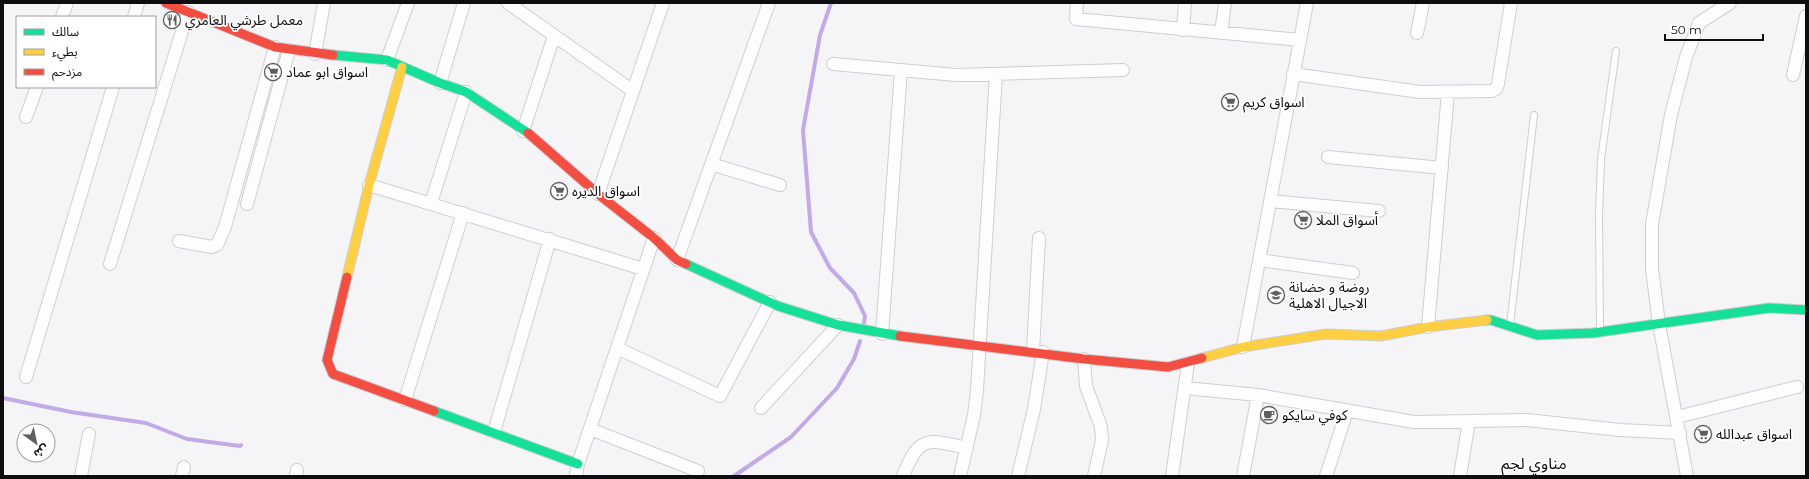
<svg xmlns="http://www.w3.org/2000/svg" width="1809" height="479" viewBox="0 0 1809 479" font-family="Montserrat,'Noto Sans Arabic',sans-serif">
	<style>
		.lines { fill: none; stroke-linecap: round; stroke-linejoin: round }
		.stream { stroke: #c2aae7; stroke-width: 4 }
		.lane-casing { stroke: #cfced1; stroke-width: 8 }
		.street-casing { stroke: #cfced1; stroke-width: 14 }
		.fast-casing { stroke: #cfced1; stroke-width: 11 }
		.slow-casing { stroke: #cfced1; stroke-width: 11 }
		.jam-casing { stroke: #cfced1; stroke-width: 11 }
		.lane { stroke: #fefdfe; stroke-width: 6 }
		.street { stroke: #fefdfe; stroke-width: 12 }
		.fast { stroke: #16e098; stroke-width: 9 }
		.slow { stroke: #ffcf43; stroke-width: 9 }
		.jam { stroke: #f24e42; stroke-width: 9 }
		.labels { text-anchor: middle; dominant-baseline: central; stroke-width: 3.5; stroke-linejoin: round; paint-order: stroke }
		.poi-label { font-size: 14px; fill: #0e0d0f; stroke: #fff; text-anchor: start }
		.quarter-label { font-size: 16px; fill: #0e0d0f; stroke: #fff }
	</style>
	<rect width="100%" height="100%" fill="#f5f4f7"/>
	<g class="lines">
		<path class="stream" d="M831 3 820 35 803 130 811 232 830 268 854 293 865 316 864 323
			M3 398 71 412 146 423 187 439 240 446 241 445
			M734 476 791 437 837 388 854 359 860 341"/>
		<g class="lane-casing">
			<path id="lane" d="M1510 325 1534 115
				M1600 331 1599 215 1601 159 1616 51"/>
		</g>
		<g class="street-casing">
			<path id="street" d="M508 3 633 91
				M1077 3 1076 19 1300 40
				M62 17 67 3
				M134 17 138 3
				M1183 30 1185 3
				M1221 33 1225 3
				M1417 33 1423 3
				M315 54 324 3
				M387 60 408 3
				M833 64 956 75 1123 70
				M1293 74 1420 92 1492 91 1496 89 1498 84 1511 3
				M1793 75 1806 16
				M440 83 464 3
				M26 117 37 87
				M523 131 554 36
				M1328 157 1442 168
				M711 164 780 185
				M369 185 643 269
				M598 194 663 3
				M1270 201 1379 211
				M431 203 466 92
				M247 204 289 50
				M179 241 212 247 217 245 225 227 275 47
				M677 260 769 3
				M1259 260 1353 273
				M110 264 188 12
				M1428 327 1448 92
				M882 334 901 70
				M1243 347 1307 3
				M617 348 720 396 770 302
				M1033 351 1039 238
				M1084 359 1086 386 1101 427 1102 440 1094 476
				M26 377 113 87
				M1185 388 1258 395 1414 422 1527 420 1620 430 1680 433
				M405 400 463 213
				M761 408 838 325
				M1677 417 1797 387
				M590 429 698 471
				M494 432 550 239
				M81 476 89 434
				M182 476 184 467
				M296 476 297 470
				M576 476 578 464 654 238
				M903 476C919 435 927 439 967 448
				M960 476 974 415 977 390 996 74
				M1018 476 1034 409 1043 352
				M1172 476 1188 363
				M1243 476 1258 395
				M1326 476 1347 411
				M1460 476 1469 421
				M1687 476 1659 324 1652 269V224L1671 115 1686 57 1699 23 1730 3"/>
		</g>
		<g class="fast-casing">
			<path id="fast" d="M333 55 387 60 440 83 466 92 528 133
				M686 264 778 306 838 325 900 336
				M1487 320H1491L1537 335 1593 333 1769 308 1806 310
				M434 411 578 464"/>
		</g>
		<g class="slow-casing">
			<path id="slow" d="M347 277 369 185 402 67
				M1202 358 1243 347 1326 334 1381 336 1428 327 1487 320"/>
		</g>
		<g class="jam-casing">
			<path id="jam" d="M166 3 275 47 333 55
				M528 133 598 194 654 238 677 260 686 264
				M347 277 327 360 333 374 434 411
				M900 336 1084 359 1168 367 1202 358"/>
		</g>
		<use href="#lane" class="lane"/>
		<use href="#street" class="street"/>
		<use href="#fast" class="fast"/>
		<use href="#slow" class="slow"/>
		<use href="#jam" class="jam"/>
	</g>
	<defs>
		<g id="restaurant-ring" transform="scale(0.9)"><circle r="9.5" fill="#fff" stroke="#5f5e60" stroke-width="1.5"/><path d="M-5-6h1v4h1v-4h1v4h1v-4h1v5L-1.5 .5V6h-2V.5L-5-1ZM5-6V6H3V1.5H1.5Q1.5-4 5-6Z" fill="#5f5e60"/></g>
		<g id="supermarket-ring" transform="scale(0.9)"><circle r="9.5" fill="#fff" stroke="#5f5e60" stroke-width="1.5"/><path d="M-6-5.5h2.5l.6 2H6L4.5 2H-2.5L-4.4-4H-6ZM-1.5 3.2a1.3 1.3 0 1 0 .1 0ZM3 3.2a1.3 1.3 0 1 0 .1 0Z" fill="#5f5e60"/></g>
		<g id="school-ring" transform="scale(0.9)"><circle r="9.5" fill="#fff" stroke="#5f5e60" stroke-width="1.5"/><path d="M0-5L7-2L0 1L-7-2ZM-4 1L0 2.5L4 1V4Q0 6-4 4Z" fill="#5f5e60"/></g>
		<g id="cafe-ring" transform="scale(0.9)"><circle r="9.5" fill="#fff" stroke="#5f5e60" stroke-width="1.5"/><path d="M-5.5-4.5H6V0H3Q3 3.5 0 3.5H-2.5Q-5.5 3.5-5.5 0ZM3-3.2v2h1.7v-2ZM-6 4.5H4V6H-6Z" fill="#5f5e60"/></g>
	</defs>
	<g fill-rule="evenodd">
		<use href="#restaurant-ring" x="172" y="20"/>
		<use href="#supermarket-ring" x="273" y="72"/>
		<use href="#supermarket-ring" x="1230" y="102"/>
		<use href="#supermarket-ring" x="559" y="191"/>
		<use href="#supermarket-ring" x="1303" y="220"/>
		<use href="#school-ring" x="1276" y="295"/>
		<use href="#cafe-ring" x="1269" y="415"/>
		<use href="#supermarket-ring" x="1703" y="434"/>
	</g>
	<g class="labels">
		<g class="poi-label">
			<text x="185" y="20">معمل طرشي العامري</text>
			<text x="286" y="72">اسواق ابو عماد</text>
			<text x="1243" y="102">اسواق كريم</text>
			<text x="572" y="191">اسواق الديره</text>
			<text x="1316" y="220">أسواق الملا</text>
			<text x="1289" y="287">روضة و حضانة<tspan x="1289" dy="16">الاجيال الاهلية</tspan></text>
			<text x="1282" y="415">كوفي سايكو</text>
			<text x="1716" y="434">اسواق عبدالله</text>
		</g>
		<g class="quarter-label">
			<text x="1534" y="463">مناوي لجم</text>
		</g>
	</g>
	<rect width="1809" height="479" fill="none" stroke="#0e0d0f" stroke-width="8"/>
	<rect x="16" y="16" width="140" height="72" fill="#ffffff" stroke="#9f9e9f"/>
	<rect x="24" y="29" width="20" height="6" fill="#16e098" stroke="#9f9e9f"/>
	<text x="52" y="36" font-size="12" fill="#0e0d0f">سالك</text>
	<rect x="24" y="49" width="20" height="6" fill="#ffcf43" stroke="#9f9e9f"/>
	<text x="52" y="56" font-size="12" fill="#0e0d0f">بطيء</text>
	<rect x="24" y="69" width="20" height="6" fill="#f24e42" stroke="#9f9e9f"/>
	<text x="52" y="76" font-size="12" fill="#0e0d0f">مزدحم</text>
	<g transform="translate(36 443) rotate(147)"><circle r="19" fill="#ffffff" stroke="#9f9e9f"/>
	<path d="M0-3L7 15L0 10L-7 15Z" fill="#5f5e60"/>
	<text y="-6" font-size="11" font-weight="bold" text-anchor="middle" fill="#0e0d0f">ش</text>
	</g>
	<path d="M1665 34v6h98v-6" fill="none" stroke="#0e0d0f" stroke-width="2"/>
	<text x="1671" y="34" font-size="12" fill="#0e0d0f" stroke="#ffffff" stroke-width="3" paint-order="stroke">50 m</text>
</svg>
